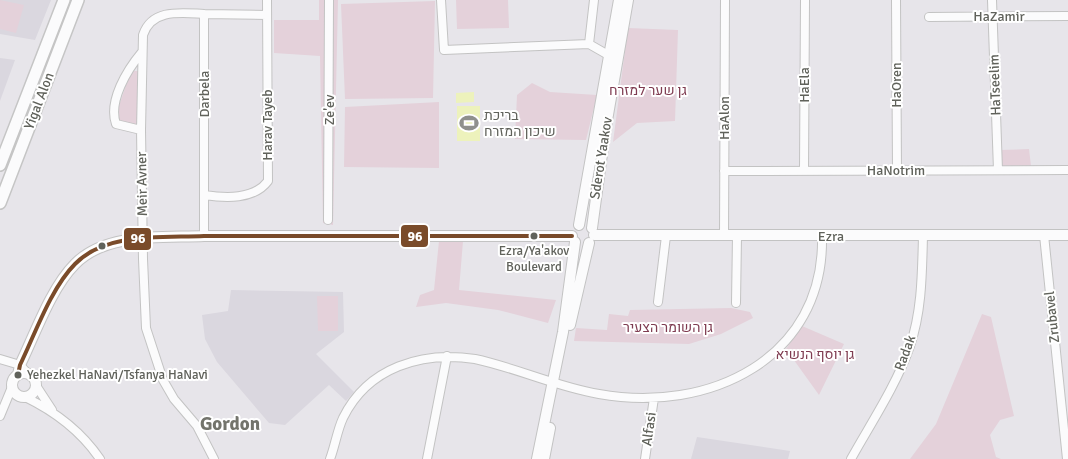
<svg xmlns="http://www.w3.org/2000/svg" width="1068" height="459" viewBox="0 0 1068 459" font-family="Signika,Heebo,sans-serif">
	<style>
		.education { fill: #dad7df }
		.green { fill: #e4d1da }
		.water { fill: #edf2bc }
		.lines { fill: none; stroke-linecap: round; stroke-linejoin: round }
		.minor-casing { stroke: #c3c3c3; stroke-width: 10 }
		.tertiary-casing { stroke: #c3c3c3; stroke-width: 12 }
		.secondary-casing { stroke: #c5c5c5; stroke-width: 14 }
		.minor { stroke: #fbfbfc; stroke-width: 8 }
		.tertiary { stroke: #fbfbfc; stroke-width: 10 }
		.secondary { stroke: #fbfbfc; stroke-width: 11 }
		.bus-1-casing { stroke: #fff; stroke-width: 8 }
		.bus-1 { stroke: #7a4b2a; stroke-width: 4 }
		.bus-dot { fill: #60625b; stroke: #fff; stroke-width: 2 }
		.labels { text-anchor: middle; dominant-baseline: central; stroke-width: 4; stroke-linejoin: round; paint-order: stroke }
		.bus-label { font-size: 13px; fill: #60625b; stroke: #fff }
		.street-label { font-size: 14px; fill: #60625b; stroke: #fff }
		.park-label { font-size: 14px; fill: #7f3c51; stroke: #fff }
		.poi-label { font-size: 14px; fill: #60625b; stroke: #fff; text-anchor: start }
		.district-label { font-size: 19px; font-weight: bold; fill: #73746c; stroke: #fff }
		.line-badge { stroke: #fff; stroke-width: 2 }
		.badge-label { font-size: 14px; text-anchor: middle; font-weight: bold; fill: #fff }
	</style>
	<rect width="100%" height="100%" fill="#e7e5ea"/>
	<path class="education" d="M0 0H51L35 40 0 34Z
		M0 58 15 60 0 101Z
		M231 290 343 292 344 332 316 354 354 392 346 401 329 385 285 425 269 423 217 362 205 339 202 315 228 311Z
		M697 437 790 451 788 459H691Z"/>
	<path class="green" d="M0 0 24 5 16 33 0 29Z
		M319 0H338L333 225 323 223 320 56 274 53V20H319Z
		M456 0H508L509 28 457 29Z
		M435 1 433 98 345 99 341 4Z
		M628 28 678 30 675 121 637 123 613 142Z
		M131 71H139L138 125 120 122 116 114Z
		M532 83 550 92 597 95 586 140 515 139 517 95Z
		M439 102V168L344 167 345 107Z
		M1029 149 1031 166 1000 168V150Z
		M439 241H463L459 290 556 300 548 323 498 310 446 303 416 307 420 295 434 290Z
		M317 296H338V331H318Z
		M731 308 750 312 753 318 721 334 689 344 574 341 576 328 607 330 609 314 628 316 630 310Z
		M982 314 991 317 1014 416 1000 420 990 435 996 457 1001 459H910L936 424Z
		M802 326 844 344 819 395 786 349Z"/>
	<path class="water" d="M474 92V102L456 103V93Z
		M457 106H480V141H457Z"/>
	<g class="lines">
		<g class="minor-casing">
			<path id="minor" d="M441 0 444 50 589 44 610 56
				M896 0 897 170
				M992 0 998 170
				M204 14C182 13 152 8 143 35L141 130 143 259 146 328 163 380 174 399 197 426 214 459
				M929 17 1068 16
				M589 44 594 0
				M141 130 116 124C108 101 127 70 142 52
				M804 170 805 0
				M724 171 1068 170
				M204 195C225 198 254 200 268 181L267 0
				M328 220 329 0
				M1044 235 1067 459
				M204 236V14L267 15
				M724 236 725 0
				M658 302 666 236
				M736 303 737 236
				M0 359 20 365 30 376
				M35 384 52 410
				M25 397C54 411 81 431 100 459
				M0 416 12 387
				M330 459C335 446 337 431 343 418 368 367 422 351 475 359 517 368 557 387 599 394 708 414 825 359 822 236
				M427 459 447 356
				M645 459 654 398
				M851 459C871 423 896 386 910 346 922 311 922 273 923 236"/>
		</g>
		<g class="tertiary-casing">
			<path id="tertiary" d="M579 225 619 0
				M592 228 605 132 628 0
				M594 235H1068
				M570 325 589 243
				M12 385a12 12 0 1 1 24 0a12 12 0 1 1-24 0Z
				M18 375 20 365C35 334 51 288 75 264 106 232 163 238 204 236H572
				M537 459 563 332 575 242
				M544 459 550 428"/>
		</g>
		<g class="secondary-casing">
			<path id="secondary" d="M0 165 64 0
				M0 203 78 0"/>
		</g>
		<use href="#minor" class="minor"/>
		<use href="#tertiary" class="tertiary"/>
		<use href="#secondary" class="secondary"/>
		<g class="bus-1-casing">
			<path id="bus-1" d="M18 375 20 365C35 334 51 288 75 264 106 232 163 238 204 236H572"/>
		</g>
		<use href="#bus-1" class="bus-1"/>
	</g>
	<defs>
		<g id="stadium-bare" transform="scale(1.5)"><path d="M0-5a6.5 5 0 1 0 0 10a6.5 5 0 1 0 0-10ZM-3.5-1.8h7v3.6h-7Z" fill="#8f908d" stroke="#fff" stroke-width="2.5" paint-order="stroke"/></g>
	</defs>
	<g fill-rule="evenodd">
		<use href="#stadium-bare" x="469" y="123"/>
	</g>
	<g class="bus-dot">
		<circle cx="534" cy="236" r="4.5"/>
		<circle cx="102" cy="246" r="4.5"/>
		<circle cx="18" cy="375" r="4.5"/>
	</g>
	<g class="labels">
		<g class="bus-label">
			<text x="534" y="251">Ezra/Ya'akov<tspan x="534" dy="16">Boulevard</tspan></text>
			<text x="27" y="375" text-anchor="start">Yehezkel HaNavi/Tsfanya HaNavi</text>
		</g>
		<g class="street-label">
			<text x="999" y="16">HaZamir</text>
			<text transform="translate(804 85) rotate(-90)">HaEla</text>
			<text transform="translate(896 85) rotate(-90)">HaOren</text>
			<text transform="translate(995 85) rotate(-92)">HaTseelim</text>
			<text transform="translate(204 94) rotate(-90)">Darbela</text>
			<text transform="translate(39 101) rotate(-69)">Yigal Alon</text>
			<text transform="translate(329 110) rotate(-90)">Ze'ev</text>
			<text transform="translate(724 118) rotate(-90)">HaAlon</text>
			<text transform="translate(267 125) rotate(-90)">Harav Tayeb</text>
			<text transform="translate(601 158) rotate(-81)">Sderot Yaakov</text>
			<text x="896" y="170">HaNotrim</text>
			<text transform="translate(142 184) rotate(-91)">Meir Avner</text>
			<text x="831" y="236">Ezra</text>
			<text transform="translate(1052 317) rotate(-96)">Zrubavel</text>
			<text transform="translate(905 353) rotate(-70)">Radak</text>
			<text transform="translate(649 429) rotate(-82)">Alfasi</text>
		</g>
		<g class="park-label">
			<text x="648" y="90">גן שער למזרח</text>
			<text x="668" y="327">גן השומר הצעיר</text>
			<text x="815" y="354">גן יוסף הנשיא</text>
		</g>
		<g class="poi-label">
			<text x="484" y="115">בריכת<tspan x="484" dy="16">שיכון המזרח</tspan></text>
		</g>
		<g class="district-label">
			<text x="230" y="424">Gordon</text>
		</g>
	</g>
	<g class="line-badge">
		<rect x="400" y="224" width="29" height="24" rx="5" fill="#7a4b2a"/>
		<rect x="123" y="227" width="29" height="24" rx="5" fill="#7a4b2a"/>
	</g>
	<g class="badge-label">
		<text x="415" y="241">96</text>
		<text x="138" y="243">96</text>
	</g>
</svg>
